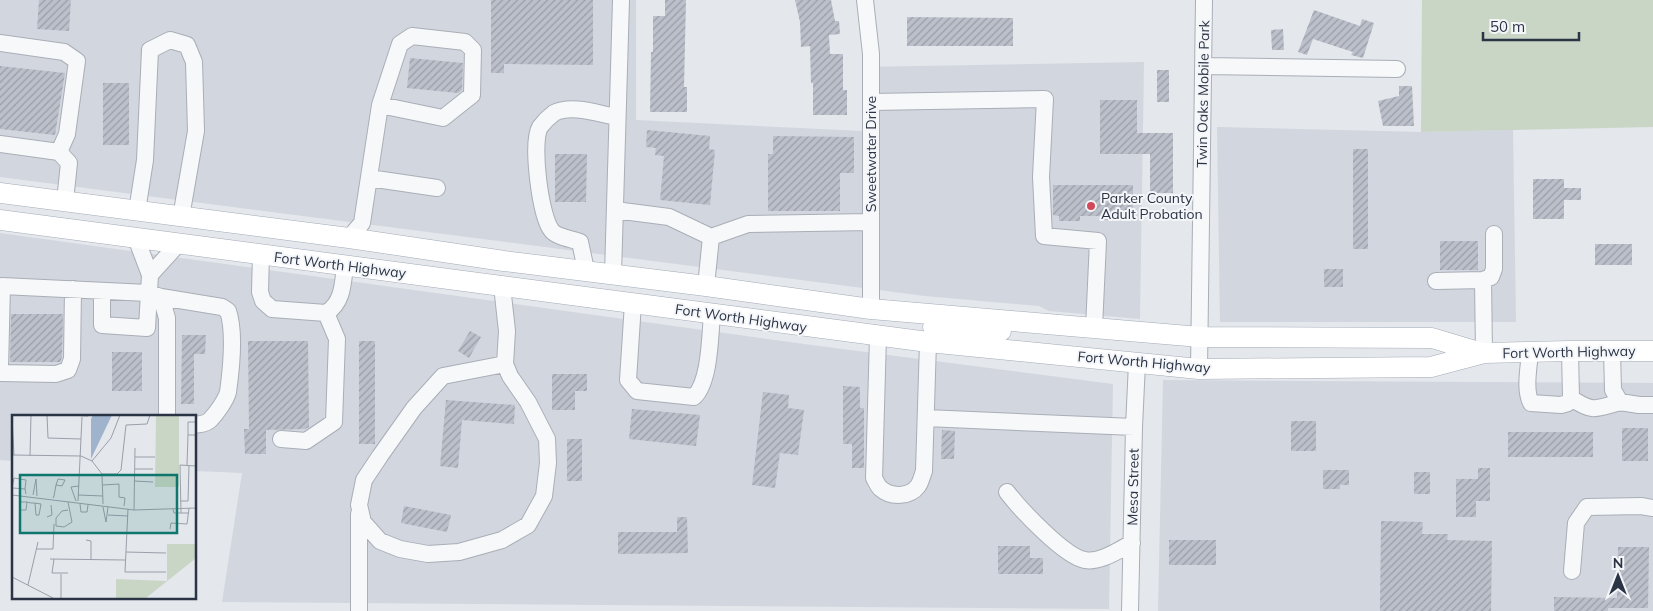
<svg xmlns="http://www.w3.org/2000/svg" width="1653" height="611" viewBox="0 0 1653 611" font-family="Mulish,sans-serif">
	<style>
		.built { fill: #d2d6de }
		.grass { fill: #c9d6c5 }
		.building { fill: url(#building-hatch) }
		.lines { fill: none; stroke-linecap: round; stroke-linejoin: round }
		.minor-casing { stroke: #a9aeb7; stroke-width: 18 }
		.major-casing { stroke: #a3abb8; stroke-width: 21 }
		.minor { stroke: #f7f8fa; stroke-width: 16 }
		.major { stroke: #fff; stroke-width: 20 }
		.poi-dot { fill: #d1495b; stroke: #f4f6f9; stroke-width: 2 }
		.labels { text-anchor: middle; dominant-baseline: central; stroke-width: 4; stroke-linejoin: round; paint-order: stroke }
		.street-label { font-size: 14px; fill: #2b3445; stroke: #f4f6f9 }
		.poi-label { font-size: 14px; fill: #2b3445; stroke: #f4f6f9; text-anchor: start }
		.inset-road { fill: none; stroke: #9a9fa9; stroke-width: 1 }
		.view { fill: #0f766e; fill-opacity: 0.15; stroke: #0f766e; stroke-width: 2.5 }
		.inset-edge { fill: none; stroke: #2b3445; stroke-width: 2.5 }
	</style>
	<defs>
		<pattern id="building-hatch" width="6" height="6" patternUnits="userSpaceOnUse" patternTransform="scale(1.25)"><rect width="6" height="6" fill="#bbc0ca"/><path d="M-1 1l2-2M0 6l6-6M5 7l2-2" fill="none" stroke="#989da6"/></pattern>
	</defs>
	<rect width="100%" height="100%" fill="#e4e7ec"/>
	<path class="built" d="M0 0H636V120L862 131V67L1144 62 1140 319 1049 311 1039 306 925 296 0 177Z
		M1217 127 1421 132 1513 130 1516 322H1220Z
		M0 233 819 346 1113 384 1109 609 222 602 242 473 195 471V416H14V461L0 460Z
		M1163 380 1653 383V611H1158Z"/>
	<path class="grass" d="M1422 0H1653V127L1421 132Z"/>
	<path class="building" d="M39 0H71L69 31 37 29Z
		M491 0H593V65L504 64V73H491Z
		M665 0H686L684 87H687V112H650L651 52H653V16H665Z
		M795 0H831L835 21H839L840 34 829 35 830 54H843V90H847V115H813V83H811L810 46 801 47 800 22Z
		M1314 10 1360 26 1362 19 1374 23 1363 58 1351 55 1353 52 1313 39 1307 55 1298 52Z
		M907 17 1013 18V46H907Z
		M1283 29 1284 50H1272L1271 30Z
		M410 58 463 63 462 90 458 93 407 88Z
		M0 66 65 73 55 135 0 129Z
		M1157 70H1169V102H1157Z
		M103 83H129V145H103Z
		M1399 86H1412L1414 126H1383L1378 101 1399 96Z
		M1100 100H1137V133H1173V193H1150V154H1100Z
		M647 130 710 136 709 149 715 150 710 205 660 200 664 156 655 155 656 148 646 147Z
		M773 136 854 137V173H840V211H768V154H773Z
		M1353 149H1368V249H1353Z
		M555 154H587L586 202H555Z
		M1533 179H1564V188H1581V200H1564V219H1533Z
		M1053 185H1133V216H1119V220H1101V216H1080V221H1059V216L1053 215Z
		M1440 241H1478V270H1440Z
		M1595 244H1632V265H1595Z
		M1324 269H1343V287H1324Z
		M11 314H63L62 357 60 362H10Z
		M470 331 481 337 469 358 458 351Z
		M182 335H206L205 354H194V404H181Z
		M248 341H308L309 427 305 429 266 430V454H245L244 429H249Z
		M359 341H375V444H359Z
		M112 352H142V391H112Z
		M552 374H587V391H575V410H552Z
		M843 386 860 387V408H864V468H852V444H843Z
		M763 392 789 395 788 408 804 410 798 455 780 453 775 488 752 485Z
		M446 400 515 405 514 424 462 420 458 468 440 466Z
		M632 409 700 415 696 446 629 439Z
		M1291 421H1316V451H1291Z
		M1622 428H1648V461H1622Z
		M942 430 955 431 954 459H941Z
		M1508 432H1593V457H1508Z
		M567 439H582V481H567Z
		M1478 468H1490V501H1476V517H1456V479H1478Z
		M1323 470H1349V485H1340V489H1323Z
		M1414 472H1430V494H1414Z
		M404 506 451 515 447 532 401 523Z
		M677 517H687L688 553 618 554V532H677Z
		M1381 521 1423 522 1422 534H1448L1447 540 1492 541 1491 611H1380Z
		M1169 540H1216V565H1169Z
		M998 546H1030V558H1043V574H998Z
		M1618 547H1649L1648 608H1608V611H1554V597L1617 598Z"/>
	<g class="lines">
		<g class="minor-casing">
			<path id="minor" d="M865 0 871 54V309
				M0 43 64 52 77 61 67 134 59 152
				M1203 66 1397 69
				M871 102 1045 99 1041 177 1044 236 1098 241 1094 328
				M0 144 59 152 69 163 65 201
				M369 178 437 188
				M615 210 669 217 711 237 748 224 871 222
				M137 211 145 160 150 50 170 40 187 45 194 62 196 131 181 217
				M136 238 150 275 179 243
				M349 238 362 223 380 105 400 44 412 36 465 42 473 50 472 95 443 118 380 105
				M261 254 260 292 263 301 272 309 326 313C343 303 343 283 345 265
				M586 270 580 242C572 239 557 237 552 231 540 217 531 142 540 127 543 123 550 116 554 113 572 104 599 114 617 117
				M613 274 621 0
				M1483 280 1484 353
				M1436 281 1483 280 1491 277 1494 269V234
				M502 286 507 331 505 364 510 376 528 402 547 439 548 463 544 496 528 525 502 540 459 552 428 554 400 549 380 541 363 522 359 505 364 480 380 456 414 408 443 376 505 364
				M706 286 711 237
				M102 291V325L147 328 150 275
				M161 297 167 318V416
				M633 303 628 380 637 391 694 397C710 382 710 336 712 314
				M878 336 874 478C876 481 877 485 880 488 891 498 910 497 918 486 921 482 922 476 924 471L928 342
				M1612 351 1613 390 1620 402 1639 405H1653
				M1530 352C1529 367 1524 389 1531 403L1561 405 1568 403 1571 398 1570 351
				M0 368 2 286 148 293 161 297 222 307 228 311C235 331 231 371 228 392 226 400 216 414 210 420 206 424 200 424 195 425
				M1199 369 1204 0
				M0 373 56 374 68 370 72 359 73 289
				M1571 398C1593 413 1596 409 1620 402
				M926 418 1134 427
				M281 439 306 441 334 422 337 339 326 313
				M1007 492C1020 509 1065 557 1085 560 1100 563 1119 550 1132 543
				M1572 571 1576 523 1587 507 1641 506 1653 508
				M359 611V514
				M1130 611 1134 427 1137 363"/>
		</g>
		<g class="major-casing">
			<path id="major" d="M0 193 349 238 504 261 706 286 871 309 1200 337 1432 338 1482 353
				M0 220 928 342 1199 369 1431 367 1484 353 1570 351H1653
				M933 327 970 332 1001 331"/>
		</g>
		<use href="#minor" class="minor"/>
		<use href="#major" class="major"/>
	</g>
	<circle class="poi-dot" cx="1091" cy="206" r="5"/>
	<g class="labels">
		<g class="street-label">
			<text transform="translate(1203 94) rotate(-89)">Twin Oaks Mobile Park</text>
			<text transform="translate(871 154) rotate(-90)">Sweetwater Drive</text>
			<text transform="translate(340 265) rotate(7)">Fort Worth Highway</text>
			<text transform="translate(741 318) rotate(8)">Fort Worth Highway</text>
			<text transform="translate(1569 352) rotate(-1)">Fort Worth Highway</text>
			<text transform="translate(1144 362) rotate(5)">Fort Worth Highway</text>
			<text transform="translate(1133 487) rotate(-89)">Mesa Street</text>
		</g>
		<g class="poi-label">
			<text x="1101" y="198">Parker County<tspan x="1101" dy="16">Adult Probation</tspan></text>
		</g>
	</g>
	<g transform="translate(12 415)">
		<rect width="184" height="184" fill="#e4e7ec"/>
		<path d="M144 0H167V72H143ZM155 129H184V143L134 183H104V164L155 166Z" fill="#c9d6c5"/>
		<path d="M81 0H100L79 44V4Z" fill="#9fb4cc"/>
		<path class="inset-road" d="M35 0 36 23 69 24M55 0 76 1M0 3 2 40M176 20V7H184M0 40 69 41 80 46 90 59 91 89M18 41 19 0M123 42H143M80 46 99 23 108 0M175 50 176 20H184M123 54H141M90 59H105L109 55 114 10 135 9 138 0M122 66 141 67M91 70 107 69V82L113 83 112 91M0 73 2 63 14 65 13 74M1 73 13 74 14 79M0 80 122 95 184 93M21 80 24 64 25 81M66 80 91 81M41 83 42 81 44 70 46 64 53 65 50 71 44 70M64 86 59 72 67 71M66 86 70 2M168 86H176L177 50M15 87 14 95H8V87H15L19 88H22L29 89 27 100H24L23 88M56 87 60 107 52 112 44 111V103L50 96 56 95M68 89 69 97H75L76 90M91 92 94 107 96 92M116 94 113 157H154M161 94 162 98H177M122 95 123 33M169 98 168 50 184 51M96 100 116 101M35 102 40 100 39 90M158 114 159 108 175 109 177 93M74 125 79 126V145M24 134H41L42 109M114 137 154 138M38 144 113 145M42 144 40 158H56M0 162 41 183M16 170 26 127M49 183V159"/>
		<path class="view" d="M8 60H165V118H8Z"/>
		<rect width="184" height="184" class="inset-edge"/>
	</g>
	<g transform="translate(1618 576)" stroke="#f4f6f9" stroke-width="4" paint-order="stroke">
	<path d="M0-4L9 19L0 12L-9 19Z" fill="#2b3445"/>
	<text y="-8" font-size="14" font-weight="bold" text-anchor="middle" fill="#2b3445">N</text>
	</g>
	<path d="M1483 32v8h96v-8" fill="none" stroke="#2b3445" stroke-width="2.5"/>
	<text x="1490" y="32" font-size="15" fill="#2b3445" stroke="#f4f6f9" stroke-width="4" paint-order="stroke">50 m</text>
</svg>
